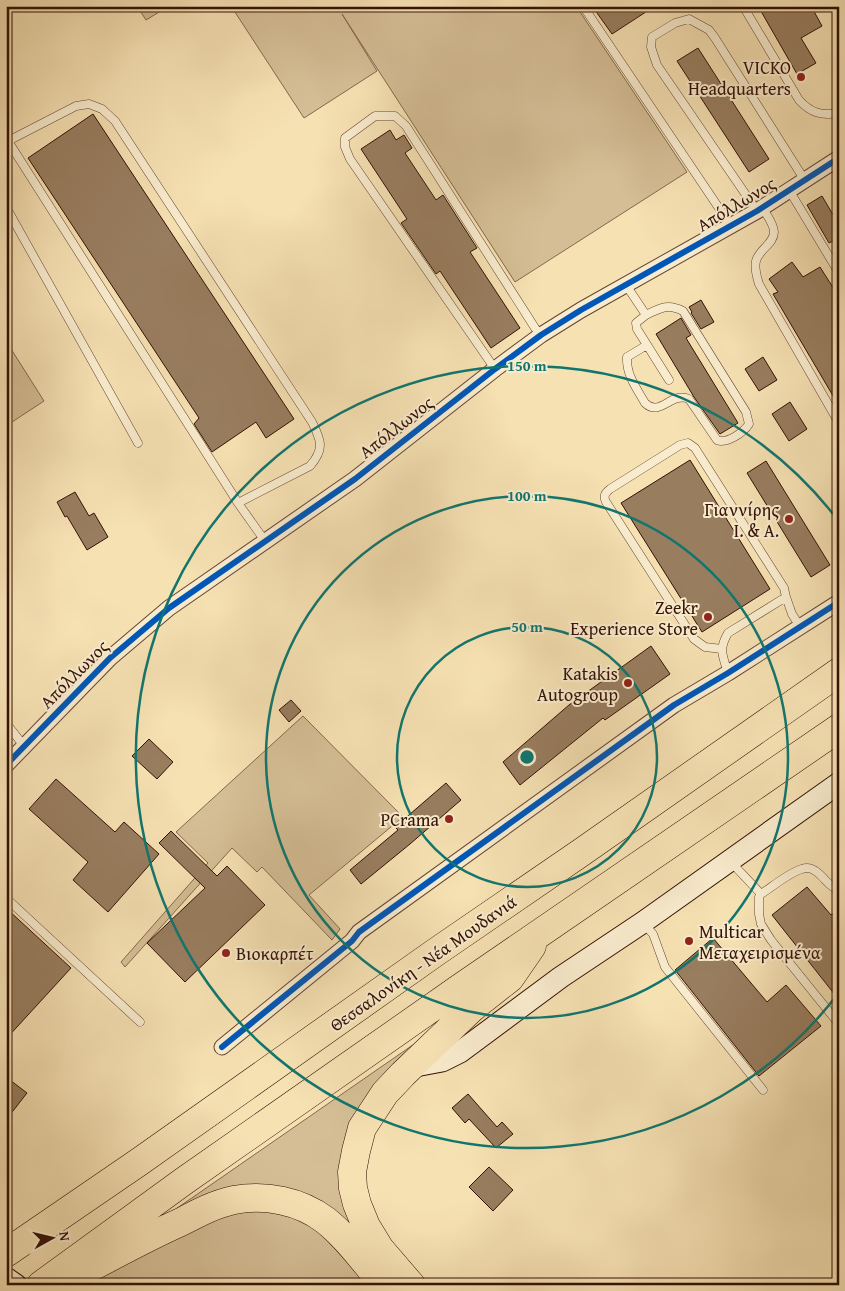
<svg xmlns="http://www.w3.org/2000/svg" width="845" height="1291" viewBox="0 0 845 1291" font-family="'Gentium Book Plus',serif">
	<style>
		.green { fill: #d5be95; stroke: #84684d }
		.building { fill: #987d5f; stroke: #331105 }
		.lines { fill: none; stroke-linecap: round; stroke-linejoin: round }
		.lane-casing { stroke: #644530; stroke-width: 9 }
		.street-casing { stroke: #644530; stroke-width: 17 }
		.secondary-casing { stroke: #331105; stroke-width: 23 }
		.highway-casing { stroke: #331105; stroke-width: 29 }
		.lane { stroke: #f9ecce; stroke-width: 8 }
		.street { stroke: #f9ecce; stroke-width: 15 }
		.secondary { stroke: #f9ecce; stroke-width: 21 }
		.highway { stroke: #f6e1b3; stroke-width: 28 }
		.cycleway-casing { stroke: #f9ecce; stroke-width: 9 }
		.cycleway { stroke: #0057b8; stroke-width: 6 }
		.ring { fill: none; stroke: #0f766e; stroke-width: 2.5 }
		.poi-dot { fill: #8f2418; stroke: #f9ecce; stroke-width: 2 }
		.labels { text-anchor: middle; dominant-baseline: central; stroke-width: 4; stroke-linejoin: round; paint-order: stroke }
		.poi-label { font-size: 18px; fill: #331105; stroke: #f9ecce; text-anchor: end }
		.street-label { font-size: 18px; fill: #331105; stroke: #f9ecce }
		.centre { fill: #0f766e; stroke: #f9ecce; stroke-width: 2.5 }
		.ring-label { font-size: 15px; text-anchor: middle; font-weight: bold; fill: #0f766e; stroke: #f9ecce; stroke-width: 4; stroke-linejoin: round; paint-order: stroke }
	</style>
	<rect width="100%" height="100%" fill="#f6e1b3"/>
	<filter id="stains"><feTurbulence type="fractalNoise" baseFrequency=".004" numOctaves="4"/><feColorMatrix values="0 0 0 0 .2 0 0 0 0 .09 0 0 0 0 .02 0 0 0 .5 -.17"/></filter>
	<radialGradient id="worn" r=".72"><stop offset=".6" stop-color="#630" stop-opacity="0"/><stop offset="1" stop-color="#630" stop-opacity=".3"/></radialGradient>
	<path class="green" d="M137 6H169L146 20Z
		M231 6H576L687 172 515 282 342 14 377 71 304 118Z
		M6 341 44 401 6 426Z
		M303 716 403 817 309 895 340 929 332 940 262 867 257 872 232 848 125 967 121 962 208 863 176 832Z
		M433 1031 362 1107 363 1236 311 1205 160 1220Z
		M241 1209 280 1212 315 1227 373 1285H84L120 1261Z"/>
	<path class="building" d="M592 6H655L612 34Z
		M758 6H811L822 26 801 38 816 63 797 74Z
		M698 48 769 159 749 172 677 61Z
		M93 114 294 419 266 438 256 422 212 452 194 424 199 418 28 158Z
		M390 130 396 140 404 135 412 148 405 153 436 200 443 195 477 248 470 252 520 328 491 348 440 271 436 274 401 223 407 219 361 149Z
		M822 196 839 225V238L829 243 807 205Z
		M792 262 803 277 820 267 839 297V406L773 294 778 292 769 279Z
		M701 300 714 322 701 329 691 313 692 312 689 307Z
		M681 318 691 335 686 338 738 423 720 434 694 397 656 334Z
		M763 357 777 380 759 391 745 369Z
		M790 402 807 429 789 441 772 414Z
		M690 460 770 589 702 632 621 503Z
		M766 461 830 565 811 577 747 473Z
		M75 492 89 516 94 513 108 537 87 550 67 516 65 517 57 502Z
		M651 646 670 674 605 720 603 718 520 785 503 762 569 705Z
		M291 700 301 711 289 722 279 710Z
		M149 739 173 762 157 779 132 756Z
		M56 779 115 832 124 822 159 854 108 912 73 880 88 862 29 809Z
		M446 783 461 800 410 844 361 884 350 870 398 830 395 827Z
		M171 831 217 876 227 866 265 905 185 982 147 943 205 888 159 843Z
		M807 887 831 915 839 909V1000L772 915Z
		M6 908 71 968 6 1039Z
		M713 938 767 1002 786 985 821 1026 759 1076 675 970Z
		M6 1077 27 1093 6 1120Z
		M468 1094 497 1127 502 1122 513 1134 496 1148 469 1119 465 1123 452 1108Z
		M489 1167 513 1190 493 1211 469 1187Z"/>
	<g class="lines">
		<g class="lane-casing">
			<path id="lane" d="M583 6 731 226
				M743 6 799 100C811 113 821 116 839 113
				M789 190 839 273
				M6 207 138 443
				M762 207C766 214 774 224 774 232 774 244 759 249 756 261 754 269 757 277 759 284L839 423
				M757 211 657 65 651 47 652 37 675 23 689 19 709 30 715 38 804 179
				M626 285 646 315 636 323 637 329 669 380
				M646 315C660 308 668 303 683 311L746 412 749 424C743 433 727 444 717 440L689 399C671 391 660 418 645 403 637 389 626 375 627 357L647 345
				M495 369 350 159 345 147V138L375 116H395L406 126 535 328 541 335
				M238 503 310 466C325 449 321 440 312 422L115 121 102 109 89 104 76 106 8 141 238 503 265 541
				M722 649 705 647 694 639 606 502C603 496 605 493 610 489L680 445 688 443 695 448 784 588 786 597
				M728 673C723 656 718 650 728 633L786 597 792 614 801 628
				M6 723 24 746
				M730 861 761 894
				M839 890C829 887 825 878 817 872 813 869 807 867 802 869 790 872 772 887 761 894L759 897V914L761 924 771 940 839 1024
				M6 898 140 1022
				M644 924 653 934 665 967 763 1090"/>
		</g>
		<g class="street-casing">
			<path id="street" d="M6 765 110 658 169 608 355 479 495 369 541 335 581 310 757 211 839 158
				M222 1047 352 941 359 932 674 705 728 673 839 602"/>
		</g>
		<g class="secondary-casing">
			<path id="secondary" d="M410 1067 442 1061 460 1052 561 977 642 923 839 783
				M6 1278 16 1285"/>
		</g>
		<g class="highway-casing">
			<path id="highway" d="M6 1253 139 1162 436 952 579 854 839 672
				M82 1272C115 1255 147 1237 181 1222 198 1213 215 1204 234 1200 265 1194 300 1201 325 1220 346 1236 366 1264 384 1285
				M41 1285 184 1181 460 988 839 728
				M411 1285 380 1249 366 1226 357 1204 353 1188 352 1172 356 1151 362 1128 385 1093 403 1074 472 1008 510 978 532 946"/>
		</g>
		<use href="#lane" class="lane"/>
		<use href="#street" class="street"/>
		<use href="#secondary" class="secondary"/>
		<use href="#highway" class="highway"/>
		<g class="cycleway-casing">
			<path id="cycleway" d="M6 765 110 658 169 608 355 479 495 369 541 335 581 310 757 211 839 158
				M222 1047 352 941 359 932 674 705 728 673 839 602"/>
		</g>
		<use href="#cycleway" class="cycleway"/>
	</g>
	<g class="ring">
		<circle cx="527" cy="757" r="130"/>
		<circle cx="527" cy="757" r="261"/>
		<path d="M837 995A391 391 0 1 1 837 519"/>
	</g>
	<g class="poi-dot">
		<circle cx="801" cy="77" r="5"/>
		<circle cx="789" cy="519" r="5"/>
		<circle cx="708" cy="617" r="5"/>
		<circle cx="628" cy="683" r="5"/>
		<circle cx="449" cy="819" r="5"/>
		<circle cx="689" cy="941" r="5"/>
		<circle cx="226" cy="953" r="5"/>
	</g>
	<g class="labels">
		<g class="poi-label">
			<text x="791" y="67">VICKO<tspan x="791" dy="21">Headquarters</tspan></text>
			<text x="779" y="509">Γιαννίρης<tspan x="779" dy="21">Ι. &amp; Α.</tspan></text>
			<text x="698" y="607">Zeekr<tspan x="698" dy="21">Experience Store</tspan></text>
			<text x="618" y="673">Katakis<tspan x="618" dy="21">Autogroup</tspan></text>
			<text x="439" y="819">PCrama</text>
			<text x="699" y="931" text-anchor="start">Multicar<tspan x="699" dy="21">Μεταχειρισμένα</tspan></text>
			<text x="236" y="953" text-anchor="start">Βιοκαρπέτ</text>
		</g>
		<g class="street-label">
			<text transform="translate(736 204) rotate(-31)">Απόλλωνος</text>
			<text transform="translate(396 427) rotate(-38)">Απόλλωνος</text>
			<text transform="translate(74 674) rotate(-45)">Απόλλωνος</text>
			<text transform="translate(423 963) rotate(-35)">Θεσσαλονίκη - Νέα Μουδανιά</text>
		</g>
	</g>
	<circle cx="527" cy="757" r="8" class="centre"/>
	<g class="ring-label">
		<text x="527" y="371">150 m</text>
		<text x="527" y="501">100 m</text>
		<text x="527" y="632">50 m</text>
	</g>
	<rect width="845" height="1291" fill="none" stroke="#f6e1b3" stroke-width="25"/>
	<rect x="8" y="8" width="830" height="1276" fill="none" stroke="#331105" stroke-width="2.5"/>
	<rect x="12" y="12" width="820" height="1266" fill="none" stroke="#331105"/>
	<g transform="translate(52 1238) rotate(82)" stroke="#f9ecce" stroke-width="4" paint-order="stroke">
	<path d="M0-4L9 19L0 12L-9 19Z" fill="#331105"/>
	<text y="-8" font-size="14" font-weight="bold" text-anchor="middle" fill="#331105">N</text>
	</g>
	<rect width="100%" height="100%" filter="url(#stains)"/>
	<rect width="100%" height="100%" fill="url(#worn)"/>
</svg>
